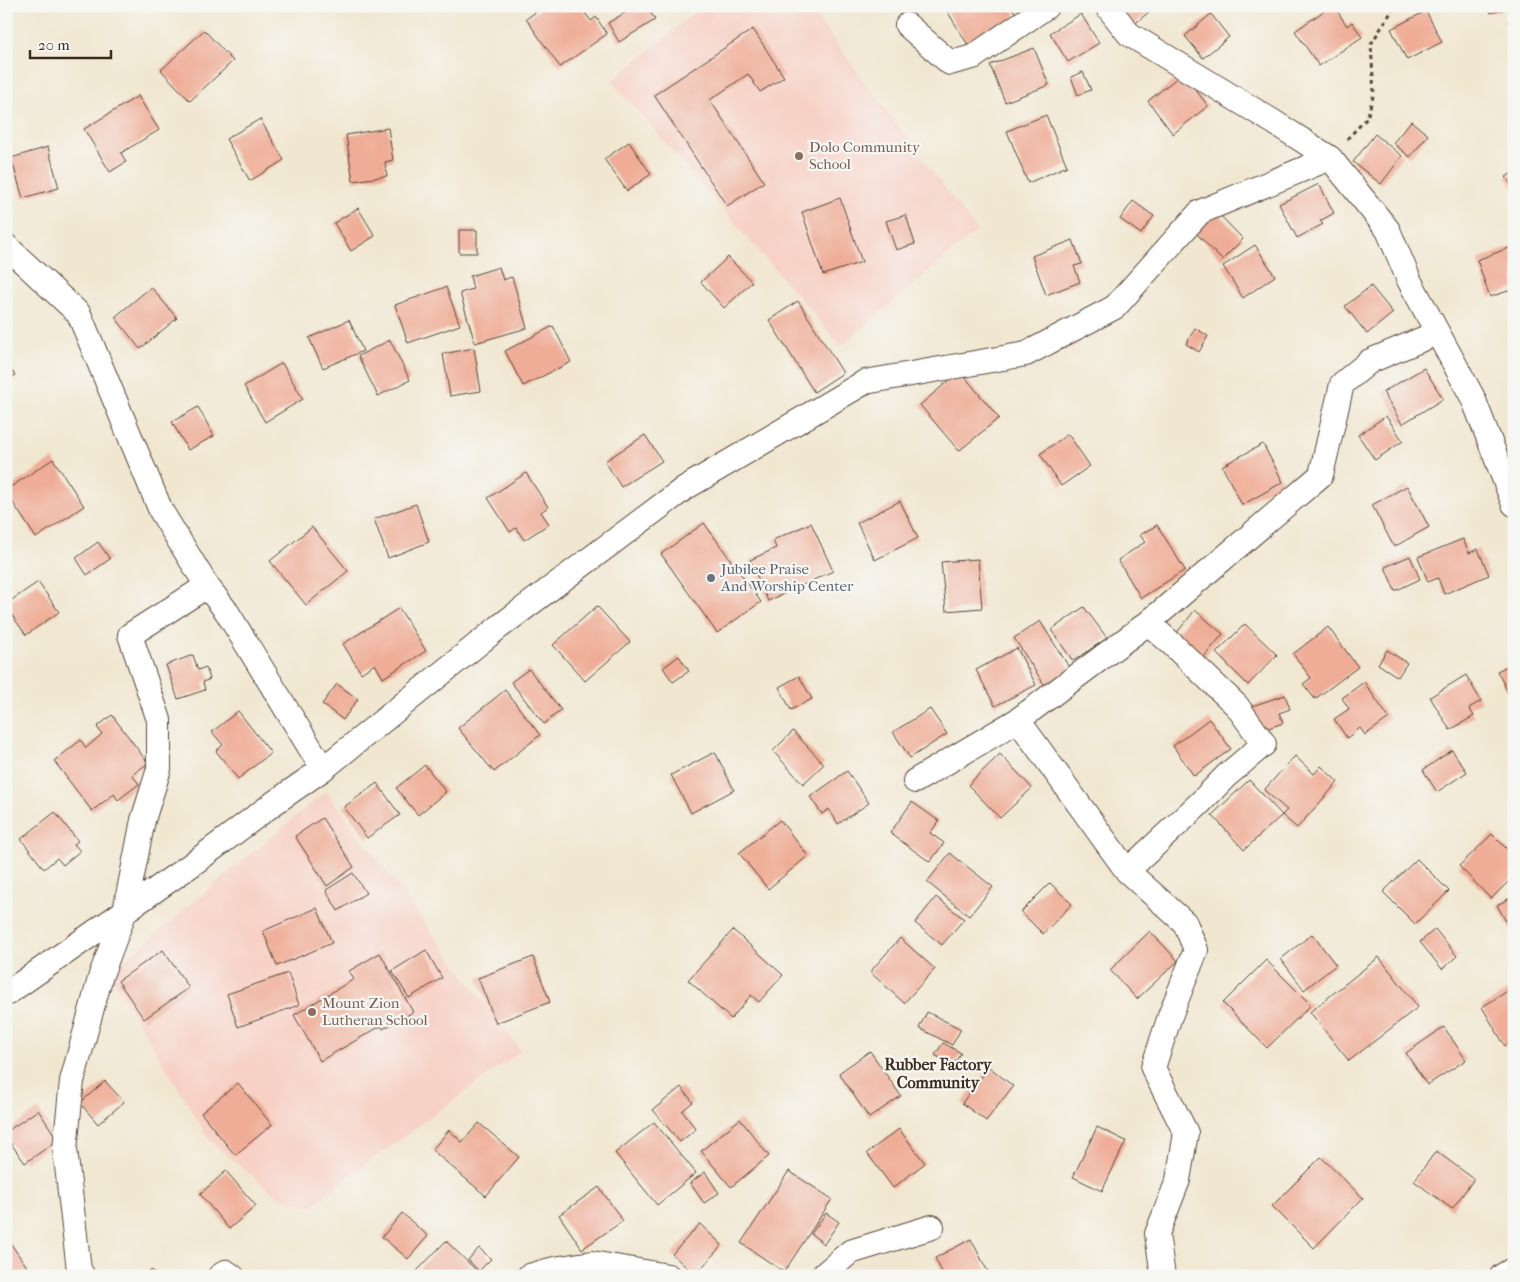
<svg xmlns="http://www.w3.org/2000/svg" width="1520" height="1282" viewBox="0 0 1520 1282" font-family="'IM FELL French Canon',serif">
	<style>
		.built { fill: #f7d1c6 }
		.building { fill: #efad97 }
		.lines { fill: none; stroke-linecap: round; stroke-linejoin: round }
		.street-casing { stroke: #564639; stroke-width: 26 }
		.path { stroke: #564639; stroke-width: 3; stroke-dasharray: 4 4; stroke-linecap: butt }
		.street { stroke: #fff; stroke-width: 24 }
		.education-dot { fill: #8d6e63; stroke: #f6f6f2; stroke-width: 2 }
		.worship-dot { fill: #6b7280; stroke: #f6f6f2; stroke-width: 2 }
		.labels { text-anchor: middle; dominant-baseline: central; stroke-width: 4.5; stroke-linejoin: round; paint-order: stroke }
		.education-label { font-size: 15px; fill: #785e54; stroke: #f6f6f2; text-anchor: start }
		.worship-label { font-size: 15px; fill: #5b616d; stroke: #f6f6f2; text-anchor: start }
		.neighbourhood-label { font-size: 16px; font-weight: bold; fill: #3b2a1e; stroke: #f6f6f2 }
	</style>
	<rect width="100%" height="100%" fill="#f6f6f2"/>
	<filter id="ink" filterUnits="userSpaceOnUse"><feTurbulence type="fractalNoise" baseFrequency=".02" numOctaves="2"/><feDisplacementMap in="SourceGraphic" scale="10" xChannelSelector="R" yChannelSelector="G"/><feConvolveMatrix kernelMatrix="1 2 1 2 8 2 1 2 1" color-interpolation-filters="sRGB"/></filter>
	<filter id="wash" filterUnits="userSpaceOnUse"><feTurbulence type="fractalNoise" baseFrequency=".0096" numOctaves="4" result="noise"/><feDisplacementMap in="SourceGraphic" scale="20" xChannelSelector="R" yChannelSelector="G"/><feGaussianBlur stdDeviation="1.12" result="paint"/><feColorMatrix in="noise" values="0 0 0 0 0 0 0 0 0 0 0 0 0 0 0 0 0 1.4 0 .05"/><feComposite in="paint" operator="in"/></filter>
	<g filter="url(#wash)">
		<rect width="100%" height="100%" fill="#f1e7d1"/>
		<path class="built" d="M703 6H808L977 231 841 346 612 81Z
			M326 791 521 1051 352 1174 311 1206 279 1198 210 1141 109 973Z"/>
		<g id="blocks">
			<path class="building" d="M544 6H580L591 21 596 17 607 34 560 67 526 19Z
				M622 6H647L655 20 619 42 608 23 626 12Z
				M944 6H1011L1016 14 973 53Z
				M1116 6H1156L1132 26Z
				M1331 6H1334L1347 26 1352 22 1362 37 1319 66 1295 31Z
				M1489 6H1511V7L1491 13Z
				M1426 11 1442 42 1407 60 1391 29Z
				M1081 14 1099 43 1068 62 1050 33Z
				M1211 14 1229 37 1203 58 1185 36Z
				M1514 19V33L1508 21Z
				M753 29 784 77 760 92 748 74 710 100 764 182 727 206 654 95Z
				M204 30 233 61 190 101 161 70Z
				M1034 48 1049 85 1005 102 990 65Z
				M1083 72 1091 90 1078 95 1071 77Z
				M1183 73 1208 106 1173 134 1148 101Z
				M138 96 159 130 121 153 126 162 110 172 84 129Z
				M1046 115 1067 166 1028 183 1007 131Z
				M260 119 284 160 250 181 226 139Z
				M1411 121 1428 135 1410 157 1393 143Z
				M388 128 393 160 385 162 387 176 353 181 346 135Z
				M1375 134 1402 156 1381 184 1353 162Z
				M629 142 651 174 627 191 604 159Z
				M48 147 59 188 23 198 11 158Z
				M1514 172V189L1506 177Z
				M1319 184 1334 213 1320 221 1323 224 1297 238 1279 204Z
				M840 198 862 262 823 275 802 212Z
				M1133 201 1154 216 1141 234 1120 219Z
				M358 208 375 236 351 251 334 223Z
				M1216 211 1243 239 1222 260 1195 232Z
				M906 215 915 244 896 250 886 221Z
				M459 230H477V253H459Z
				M1073 240 1082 264 1074 266 1080 282 1046 295 1032 256Z
				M1255 245 1275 276 1243 298 1223 266Z
				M1514 246V289L1490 297 1477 260Z
				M728 257 752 282 724 308 701 282Z
				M499 267 503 280 512 277 527 328 475 343 460 293 473 289 470 276Z
				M1371 286 1393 313 1367 334 1345 306Z
				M151 287 177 318 140 349 115 317Z
				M446 287 460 325 408 343 395 305Z
				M798 301 843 373 814 392 769 320Z
				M349 320 363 351 323 368 309 338Z
				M553 326 571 362 523 386 505 351Z
				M1195 328 1208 336 1199 352 1186 344Z
				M390 340 410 380 378 396 358 356Z
				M474 348 481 391 450 396 443 354Z
				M282 363 303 399 265 422 244 386Z
				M6 364 15 375 6 382Z
				M1424 368 1443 399 1402 424 1383 392Z
				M960 371 999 418 959 451 920 405Z
				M198 407 214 436 188 450 172 422Z
				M1386 416 1403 441 1375 460 1358 435Z
				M1068 434 1090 466 1061 486 1040 454Z
				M645 435 662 461 621 487 605 461Z
				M1263 444 1283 482 1242 505 1222 466Z
				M53 459 84 506 36 538 6 492V490Z
				M526 473 548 507 541 512 549 524 524 540 516 528 510 532 488 498Z
				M1407 486 1429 527 1394 547 1372 505Z
				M900 501 918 538 875 560 857 523Z
				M416 504 429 542 388 558 374 519Z
				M704 523 761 602 717 633 661 554Z
				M811 523 833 571 768 601 750 560 776 548 773 540Z
				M1157 525 1185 570 1141 598 1118 560 1145 542 1140 535Z
				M312 527 348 571 306 605 270 561Z
				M1463 539 1469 553 1478 549 1489 575 1444 594 1438 578 1428 582 1418 557Z
				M98 542 110 559 87 575 76 558Z
				M1410 556 1420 579 1395 591 1385 567Z
				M978 559 982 608 946 611 941 562Z
				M38 582 59 612 26 635 6 607V604Z
				M597 606 630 642 585 681 553 645Z
				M1084 607 1107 638 1073 661 1051 630Z
				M399 608 426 651 383 678 375 664 361 673 343 644Z
				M1195 610 1223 634 1198 664 1171 640Z
				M1040 621 1074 675 1049 692 1014 638Z
				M1245 624 1277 655 1248 685 1216 653Z
				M1328 627 1358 667 1315 699 1303 684 1311 678 1293 654Z
				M1017 648 1036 685 995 706 976 670Z
				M1387 650 1407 663 1398 677 1378 664Z
				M193 655 198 670 206 667 210 679 203 682 205 690 178 699 166 665Z
				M679 656 689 671 673 682 663 668Z
				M1514 663V704L1497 671Z
				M529 669 561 710 544 724 511 682Z
				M1466 675 1481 701 1469 708 1474 716 1450 730 1430 697Z
				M799 676 812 699 791 710 779 687Z
				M1364 682 1389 718 1365 735 1360 728 1347 738 1334 719 1349 709 1342 698Z
				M337 684 358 699 343 720 322 704Z
				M505 690 540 735 494 772 458 728Z
				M1285 695 1290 709 1279 713 1283 723 1257 732 1249 707Z
				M930 709 947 734 910 758 893 732Z
				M238 711 271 753 238 779 216 751 223 745 212 732Z
				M112 715 148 763 132 775 139 784 118 800 114 794 92 811 54 761 81 740 86 748 102 734 97 727Z
				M1209 719 1231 749 1194 776 1173 746Z
				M793 731 824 764 803 784 773 751Z
				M1452 750 1467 772 1437 792 1423 770Z
				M715 752 734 790 691 813 671 775Z
				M1000 754 1032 788 1000 818 968 785Z
				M1295 756 1314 774 1321 766 1338 782 1297 828 1282 815 1287 810 1264 790Z
				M425 765 446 792 418 815 396 788Z
				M847 771 869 803 838 824 829 809 822 814 810 797Z
				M1249 780 1282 815 1244 850 1212 815Z
				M377 783 400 815 367 838 344 807Z
				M912 802 939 821 930 833 944 843 930 862 890 833Z
				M55 812 78 841 74 844 80 851 63 865 57 858 44 869 21 839Z
				M322 818 354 867 327 886 295 836Z
				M780 820 808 856 768 889 739 853Z
				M1492 834 1514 856V876L1491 899 1459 866Z
				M950 853 993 887 969 916 927 882Z
				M1417 859 1449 891 1415 924 1383 892Z
				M353 873 366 893 338 911 326 890Z
				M1050 883 1072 904 1043 934 1021 912Z
				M1514 896V936L1497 905Z
				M936 897 964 919 942 945 915 923Z
				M317 908 332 943 277 966 263 931Z
				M1435 929 1457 956 1442 969 1420 942Z
				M733 930 783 975 759 1002 751 995 731 1019 688 980Z
				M1150 931 1178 961 1137 999 1110 970Z
				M1312 934 1336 965 1304 990 1281 959Z
				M900 938 935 969 904 1003 870 972Z
				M163 950 189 988 144 1019 118 981Z
				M426 950 442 978 409 998 392 971Z
				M380 953 413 1012 383 1029 381 1026 320 1061 294 1015 354 979 349 971Z
				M533 957 550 1002 496 1023 478 978Z
				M1379 957 1418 1007 1349 1061 1310 1012Z
				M1266 960 1311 1005 1267 1048 1223 1003Z
				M288 973 299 1005 238 1027 227 994Z
				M1514 987V1040L1505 1046 1482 1007Z
				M927 1012 961 1029 952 1045 919 1028Z
				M1444 1027 1466 1060 1427 1085 1406 1053Z
				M943 1043 961 1053 953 1066 935 1055Z
				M870 1051 901 1096 869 1118 839 1073Z
				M989 1067 1013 1086 986 1121 962 1103Z
				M105 1081 124 1102 98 1124 80 1103Z
				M238 1083 272 1125 235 1155 201 1113Z
				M681 1087 693 1102 682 1111 696 1129 680 1142 653 1110Z
				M38 1110 58 1140 25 1163 6 1137V1132Z
				M740 1119 769 1156 731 1187 701 1151Z
				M654 1122 696 1173 657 1205 615 1153Z
				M479 1123 519 1157 486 1196 432 1150 449 1130 462 1142Z
				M1097 1127 1126 1141 1102 1191 1073 1177Z
				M899 1129 925 1163 893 1188 867 1153Z
				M1436 1151 1474 1179 1452 1209 1414 1181Z
				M1321 1157 1363 1198 1314 1248 1272 1206Z
				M226 1171 256 1206 229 1229 200 1194Z
				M789 1171 832 1199 784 1272 741 1243Z
				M705 1172 719 1193 704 1203 690 1183Z
				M599 1187 623 1221 582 1249 559 1215Z
				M402 1213 428 1236 408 1259 382 1237Z
				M826 1213 839 1222 824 1244 811 1234Z
				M700 1224 722 1245 695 1275 672 1254Z
				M6 1237 29 1270 21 1276H6Z
				M971 1239 990 1276H944L935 1258Z
				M446 1241 480 1274 478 1276H418L415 1273Z
				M479 1248 491 1259 479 1271 468 1260Z
				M152 1270 156 1276H143Z"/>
		</g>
	</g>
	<g filter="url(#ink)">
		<use href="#blocks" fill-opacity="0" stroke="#564639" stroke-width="1"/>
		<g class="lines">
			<g class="street-casing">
				<path id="street" d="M1107 6 1129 34 1272 121 1330 158 1388 230 1409 280 1473 398 1514 504
					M907 25 950 63 973 57 1047 6
					M6 246 79 314 161 511 207 586 227 612 323 769
					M1018 720 1127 871 1185 923 1196 950 1170 1016 1153 1068 1186 1133 1178 1180 1157 1234 1163 1276
					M915 781 1018 720 1148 623
					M1127 871 1199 804 1226 776 1264 744 1237 706 1172 644 1148 623 1321 475 1342 384 1370 361 1437 333
					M6 994 191 865 274 803 323 769 499 627 685 488 865 382 1026 354 1115 307 1200 212 1330 158
					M83 1276 79 1270 65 1149 72 1081 101 975 125 911 143 820 159 769V720L130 635 207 586
					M220 1276 226 1272 232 1276
					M529 1276 554 1269 592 1263 668 1276
					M822 1276 850 1252 932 1227
					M1502 1276 1514 1269"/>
			</g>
			<path class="path" d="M1347 139 1367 118 1374 93 1371 44 1395 6"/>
			<use href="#street" class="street"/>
		</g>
	</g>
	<g class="education-dot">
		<circle cx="799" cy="156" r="5"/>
		<circle cx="312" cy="1012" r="5"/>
	</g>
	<circle class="worship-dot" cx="711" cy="578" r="5"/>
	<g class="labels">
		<g class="education-label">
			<text x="809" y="147">Dolo Community<tspan x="809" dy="17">School</tspan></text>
			<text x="322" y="1003">Mount Zion<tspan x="322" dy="17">Lutheran School</tspan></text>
		</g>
		<g class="worship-label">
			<text x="721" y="569">Jubilee Praise<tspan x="721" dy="17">And Worship Center</tspan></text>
		</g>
		<g class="neighbourhood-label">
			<text x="938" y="1064">Rubber Factory<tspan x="938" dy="18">Community</tspan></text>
		</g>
	</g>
	<rect width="1520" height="1282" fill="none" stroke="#f6f6f2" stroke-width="25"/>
	<path d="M30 50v8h81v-8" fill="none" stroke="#3b2a1e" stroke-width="2.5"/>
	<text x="38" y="50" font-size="15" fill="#3b2a1e" stroke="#f6f6f2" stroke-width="4" paint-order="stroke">20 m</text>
</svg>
